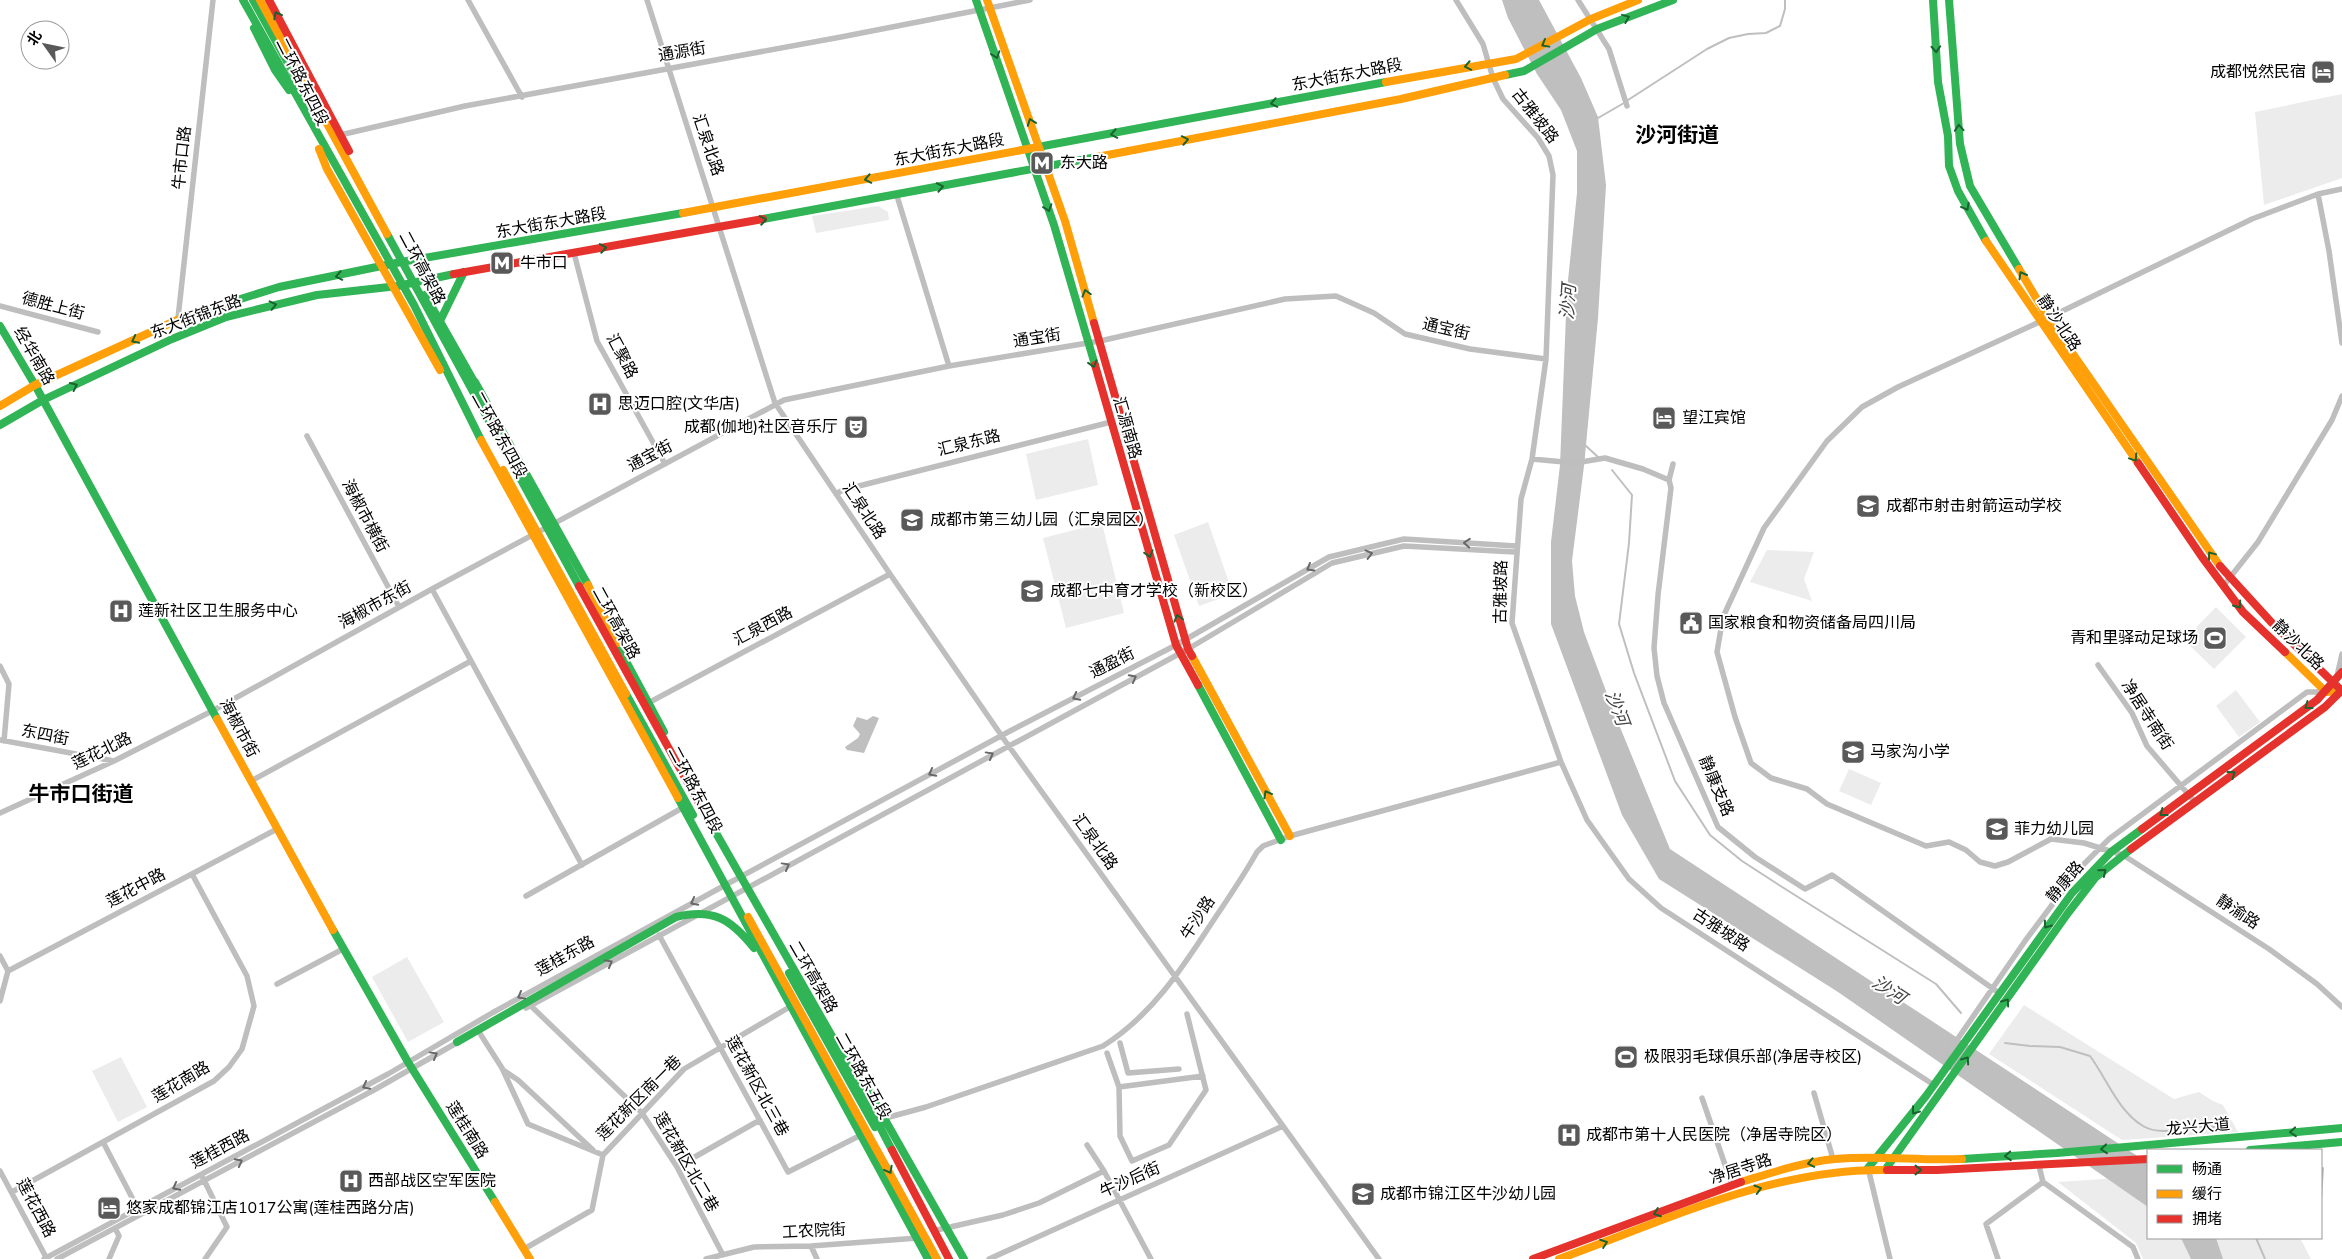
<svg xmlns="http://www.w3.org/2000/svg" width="2342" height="1259" viewBox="0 0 2342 1259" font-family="'Nunito Sans','Noto Sans SC',sans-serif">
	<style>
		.green { fill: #ececec }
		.water { fill: #bfbfbf }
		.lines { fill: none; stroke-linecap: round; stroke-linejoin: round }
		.stream { stroke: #bfbfbf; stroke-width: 2 }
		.street { stroke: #bebebe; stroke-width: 5.5 }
		.fast { stroke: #30b455; stroke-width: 8 }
		.slow { stroke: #ff9f0a; stroke-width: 8 }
		.jam { stroke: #e5322d; stroke-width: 8 }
		.oneway { stroke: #1a632f }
		.oneway2 { stroke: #686868 }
		.labels { text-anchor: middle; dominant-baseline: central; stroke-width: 4; stroke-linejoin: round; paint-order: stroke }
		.street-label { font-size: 16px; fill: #000; stroke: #fff }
		.poi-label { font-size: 16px; fill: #000; stroke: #fff; text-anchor: start }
		.water-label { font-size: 18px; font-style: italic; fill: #444; stroke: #fff }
		.district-label { font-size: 21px; font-weight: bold; fill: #000; stroke: #fff }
	</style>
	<rect width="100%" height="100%" fill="#fff"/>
	<path class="green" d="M2342 94V178L2264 205 2255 112Z
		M878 206 888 212 889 220 816 233 812 216Z
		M1088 439 1098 485 1036 500 1026 454Z
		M1208 522 1233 594 1199 606 1174 535Z
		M1102 523 1124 613 1066 628 1043 538Z
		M1767 550 1814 552 1804 579 1812 601 1750 582Z
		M2216 607 2246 637 2214 669 2184 640Z
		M2236 690 2260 722 2239 737 2216 706Z
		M1849 769 1881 783 1871 805 1839 791Z
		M407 957 444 1022 408 1042 372 977Z
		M2024 1005 2174 1099 2199 1092 2213 1101 2223 1105 2238 1132 2122 1140 1989 1054Z
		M121 1057 147 1107 118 1122 92 1071Z
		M2148 1176V1238H2300L2311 1259H2143L2136 1243 2058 1182Z"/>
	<path class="water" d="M1502 0H1539L1581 78 1598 117 1606 185 1598 318 1584 466 1572 561 1575 596 1584 632 1615 715 1670 849 2148 1163V1207L1838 992 1659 879 1622 815 1551 624V542L1560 465 1567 290 1577 193V151L1561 110 1537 74 1508 18Z
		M873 716 879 718 864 753 847 750 845 747 858 738 860 734 853 726 857 717 867 720Z
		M2181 1238H2216L2223 1259H2191Z"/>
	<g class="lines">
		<path class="stream" d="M1628 100 1707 49 1729 38 1748 34 1766 33 1780 26 1785 9V0
			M1598 118 1624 103
			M1585 445 1598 457
			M1612 470 1632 495 1629 543 1619 624 1634 673 1675 781 1710 835 1742 861 1779 885 1936 984 1961 1013
			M2005 1043 2030 1046 2060 1047 2090 1056C2107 1079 2118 1111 2143 1126 2166 1140 2205 1119 2218 1129
			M2321 1199 2323 1168
			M2256 1238 2265 1259"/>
		<path class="street" d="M468 0 522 97
			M647 0 775 403 890 574 1008 745 1379 1259
			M1456 0 1483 44 1493 78 1503 99 1538 138 1549 156 1553 175 1546 359 1532 459 1521 499 1512 623 1561 762 1587 820 1629 879 1661 908 1934 1085
			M1578 0 1609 49 1627 106
			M340 135 465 106 841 37 1030 0
			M2342 189 2318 194 2252 219 2048 318 1898 387 1862 407 1827 441 1764 528 1723 617 1717 652 1735 717 1751 763 1771 778 1807 789 1827 804 1926 846 1949 842 1966 850 1980 862 1995 866 2008 862 2051 839 2084 843 2123 855 2269 949 2317 984 2342 1007
			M2318 194 2329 251 2342 343
			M897 196 949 366
			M574 253 597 341 665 464
			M0 306 98 332
			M178 318 213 0
			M307 436 399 607
			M1532 459 1575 463 1605 458 1643 469 1669 480
			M1673 464 1669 480 1671 488 1658 595 1654 648 1657 676 1664 703 1718 827 1755 857 1805 889 1832 875 1999 993
			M836 494 843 490 1111 422
			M2224 585 2258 542 2332 420 2342 396
			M432 589 582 865
			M2098 665 2132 713 2147 746 2194 801
			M0 666 9 684 4 741
			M2337 676 2342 654
			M650 702 890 574
			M0 740 114 761
			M251 781 471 661
			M0 813 114 761 214 710 432 589 784 400 949 366 1100 341 1285 299 1336 296 1374 313 1405 334 1470 349 1546 359
			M526 896 684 807
			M659 935 788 1172 863 1134
			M0 956 8 971 0 1001
			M8 971 277 829
			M277 984 343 949
			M531 1006 642 1113 677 1167 723 1255
			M526 1008 1188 649 1332 563 1404 546 1515 552
			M479 1032 502 1068 528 1124 603 1155
			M1120 1043 1128 1073 1179 1069
			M1107 1053 1119 1087 1120 1136 1132 1161 1169 1145 1206 1090 1187 1014
			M1945 1069 1948 1053 2025 941 2079 869 2109 839 2307 692H2326
			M503 1070 518 1080 593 1150
			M1119 1087 1203 1076
			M1814 1093 1833 1159
			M1702 1098 1732 1185
			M882 1119 926 1107 1103 1046C1151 1016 1181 970 1211 924 1227 900 1243 877 1257 852L1263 846 1290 836 1561 762
			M103 1142 139 1211
			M1087 1145 1104 1171 1151 1259
			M2039 1166 2043 1182 2133 1247 2138 1259
			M677 1167 760 1120
			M1868 1168 1890 1259
			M0 1171 47 1259
			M203 1178 227 1227 205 1259
			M12 1192 214 1081 229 1067 242 1049 254 1006 247 976 192 874
			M937 1230 1003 1215 1039 1203 1104 1171
			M811 1246 817 1259
			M524 1249 592 1210 603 1155 684 1069 793 1005
			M44 1259 388 1074 492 1013 729 883 1010 731 1176 645 1329 557 1404 539 1516 546
			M57 1259 374 1090 460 1041
			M109 1259 119 1236 115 1228
			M706 1259 754 1247 811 1246 918 1238
			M989 1259 1283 1126
			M1998 1259 1986 1224 2043 1182"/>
		<path class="fast" d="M243 0 414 305 481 440
			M253 0 315 112
			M976 0 1054 225 1095 365
			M1933 0 1938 82 1948 136 1949 166 1958 191 1986 241
			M1949 0 1960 144 1970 186 2019 269
			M254 28 275 70 289 90
			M1505 75 1524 71 1597 29 1673 0
			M1038 147 1386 82
			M763 219 1097 157
			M387 234 579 586
			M425 295 476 385
			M186 316 279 287 401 262 683 213
			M440 321 464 272
			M0 326 35 385 217 719
			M475 382 588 585
			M0 425 43 400 172 339 226 317 317 295 398 286 454 274
			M614 639 664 732
			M1198 685 1281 840
			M626 694 693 815
			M678 798 928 1259
			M704 812 837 1045 892 1150
			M333 930 408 1062 495 1202
			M789 973 875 1127
			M457 1042 676 917C713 908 731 919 754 948
			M863 1081 964 1259
			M2250 1150 2342 1142
			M1962 1159 2057 1153 2342 1128
			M1868 1168 1926 1096 2072 893 2111 852 2142 829
			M1885 1170 2068 913 2095 878 2131 849"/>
		<path class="slow" d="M260 0 387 234
			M987 0 1065 221 1094 323
			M1386 82 1516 59 1591 19 1638 0
			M319 149 327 169 440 370
			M1097 157 1401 99 1505 75
			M683 213 1038 147
			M1986 241 2138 463
			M2019 269 2048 318 2220 566
			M0 406 35 385 186 316
			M481 440 678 798
			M503 470 626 694
			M588 585 618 643
			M2285 652 2326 692 2342 691
			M1192 656 1290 836
			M217 719 333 930
			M748 917 937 1259
			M1741 1182C1771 1173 1803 1162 1835 1159 1878 1155 1920 1161 1962 1159
			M495 1202 530 1259
			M1559 1259C1665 1221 1772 1168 1887 1170"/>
		<path class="jam" d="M269 0 349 151
			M454 274 763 219
			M1094 323 1188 649 1192 656
			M1095 365 1176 645 1198 685
			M2138 463 2202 557 2243 612 2285 652
			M2220 566 2272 623 2342 691
			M579 586 704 812
			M2142 829 2317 700 2342 672
			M2131 849 2325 707 2342 690
			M892 1150 949 1259
			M1887 1170H1937L2148 1159
			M1533 1259 1741 1182"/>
	</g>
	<defs><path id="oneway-chevron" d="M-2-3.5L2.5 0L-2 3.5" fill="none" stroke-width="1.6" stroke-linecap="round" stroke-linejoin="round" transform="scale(1.25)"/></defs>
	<g class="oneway">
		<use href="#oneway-chevron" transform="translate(277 15) rotate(-118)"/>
		<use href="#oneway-chevron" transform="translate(1626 18) rotate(-22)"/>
		<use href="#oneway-chevron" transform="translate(1545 44) rotate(151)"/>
		<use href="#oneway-chevron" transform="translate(1936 49) rotate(87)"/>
		<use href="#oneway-chevron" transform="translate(996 55) rotate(71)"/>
		<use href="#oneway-chevron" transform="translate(1468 66) rotate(169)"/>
		<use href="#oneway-chevron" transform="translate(1274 103) rotate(169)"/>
		<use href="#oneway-chevron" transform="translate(1031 122) rotate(-110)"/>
		<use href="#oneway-chevron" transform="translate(1959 128) rotate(-94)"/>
		<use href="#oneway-chevron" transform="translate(1114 134) rotate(169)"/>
		<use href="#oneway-chevron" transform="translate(1185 140) rotate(-11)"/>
		<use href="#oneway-chevron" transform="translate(868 179) rotate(169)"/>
		<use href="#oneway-chevron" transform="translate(940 187) rotate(-11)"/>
		<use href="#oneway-chevron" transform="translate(1966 207) rotate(61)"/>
		<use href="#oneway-chevron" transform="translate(1048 208) rotate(71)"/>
		<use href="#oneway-chevron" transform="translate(763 220) rotate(-10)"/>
		<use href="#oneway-chevron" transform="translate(603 248) rotate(-10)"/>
		<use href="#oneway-chevron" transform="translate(2022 275) rotate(-120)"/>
		<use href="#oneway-chevron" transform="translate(339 276) rotate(169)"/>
		<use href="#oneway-chevron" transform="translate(1086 293) rotate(-106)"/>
		<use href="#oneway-chevron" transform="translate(273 305) rotate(-13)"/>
		<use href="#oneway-chevron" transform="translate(135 340) rotate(153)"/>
		<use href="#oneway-chevron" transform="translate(1093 364) rotate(73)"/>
		<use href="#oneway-chevron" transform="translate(74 386) rotate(-25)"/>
		<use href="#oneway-chevron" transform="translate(2134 458) rotate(56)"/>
		<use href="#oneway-chevron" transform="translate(1149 554) rotate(74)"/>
		<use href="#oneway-chevron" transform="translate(2211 555) rotate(-127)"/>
		<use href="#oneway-chevron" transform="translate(2238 605) rotate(55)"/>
		<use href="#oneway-chevron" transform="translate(1178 618) rotate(-106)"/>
		<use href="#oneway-chevron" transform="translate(2308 706) rotate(144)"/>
		<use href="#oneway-chevron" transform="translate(2232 774) rotate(-36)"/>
		<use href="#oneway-chevron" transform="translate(1267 794) rotate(-119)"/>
		<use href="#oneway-chevron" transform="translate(2163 813) rotate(143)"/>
		<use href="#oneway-chevron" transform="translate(2103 872) rotate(-40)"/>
		<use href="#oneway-chevron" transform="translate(2047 925) rotate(125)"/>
		<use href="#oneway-chevron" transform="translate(2006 1002) rotate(-55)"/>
		<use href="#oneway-chevron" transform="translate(1966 1060) rotate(-55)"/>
		<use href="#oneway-chevron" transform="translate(1915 1111) rotate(127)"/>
		<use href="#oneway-chevron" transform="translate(2293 1132) rotate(175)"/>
		<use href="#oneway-chevron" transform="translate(2104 1149) rotate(175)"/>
		<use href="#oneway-chevron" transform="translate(2008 1156) rotate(176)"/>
		<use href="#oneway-chevron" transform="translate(1811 1163) rotate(169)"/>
		<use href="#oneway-chevron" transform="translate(889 1170) rotate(61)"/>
		<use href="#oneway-chevron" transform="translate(1918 1170)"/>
		<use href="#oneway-chevron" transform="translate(1758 1189) rotate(-16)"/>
		<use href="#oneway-chevron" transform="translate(1657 1213) rotate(159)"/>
		<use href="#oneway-chevron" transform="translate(1604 1243) rotate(-20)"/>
	</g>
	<g class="oneway2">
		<use href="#oneway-chevron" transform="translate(1467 543) rotate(-176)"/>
		<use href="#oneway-chevron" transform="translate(1369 554) rotate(-14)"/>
		<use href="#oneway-chevron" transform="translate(1310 568) rotate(150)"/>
		<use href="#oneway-chevron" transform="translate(1133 678) rotate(-28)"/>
		<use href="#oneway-chevron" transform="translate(1076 697) rotate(153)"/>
		<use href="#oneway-chevron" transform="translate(990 755) rotate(-29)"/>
		<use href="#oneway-chevron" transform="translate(932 773) rotate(152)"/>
		<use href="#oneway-chevron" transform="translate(786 866) rotate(-29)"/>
		<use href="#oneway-chevron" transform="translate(694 902) rotate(152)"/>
		<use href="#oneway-chevron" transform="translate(609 963) rotate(-29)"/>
		<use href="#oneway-chevron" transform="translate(521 996) rotate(151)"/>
		<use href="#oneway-chevron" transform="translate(434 1055) rotate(-29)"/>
		<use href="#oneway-chevron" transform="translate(366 1086) rotate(152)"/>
		<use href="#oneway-chevron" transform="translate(239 1162) rotate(-28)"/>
		<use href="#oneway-chevron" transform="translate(176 1187) rotate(152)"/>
	</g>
	<defs>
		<g id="hotel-square" transform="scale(1.25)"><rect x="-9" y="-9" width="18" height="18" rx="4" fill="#595959" stroke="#fff"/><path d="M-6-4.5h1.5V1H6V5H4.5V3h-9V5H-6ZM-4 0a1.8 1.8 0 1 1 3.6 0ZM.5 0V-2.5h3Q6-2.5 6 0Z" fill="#fff"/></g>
		<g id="metro-square" transform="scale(1.25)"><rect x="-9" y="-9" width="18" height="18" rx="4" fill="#595959" stroke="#fff"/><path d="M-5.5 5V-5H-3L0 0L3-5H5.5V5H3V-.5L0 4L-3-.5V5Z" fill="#fff"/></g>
		<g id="hospital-square" transform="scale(1.25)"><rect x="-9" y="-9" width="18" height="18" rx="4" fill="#595959" stroke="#fff"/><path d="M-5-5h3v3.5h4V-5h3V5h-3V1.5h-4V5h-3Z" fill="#fff"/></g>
		<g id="theatre-square" transform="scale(1.25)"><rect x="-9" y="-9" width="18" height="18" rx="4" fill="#595959" stroke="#fff"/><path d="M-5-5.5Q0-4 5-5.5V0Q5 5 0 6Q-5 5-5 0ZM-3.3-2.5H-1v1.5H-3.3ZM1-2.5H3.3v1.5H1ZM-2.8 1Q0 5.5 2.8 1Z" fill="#fff"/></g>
		<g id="university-square" transform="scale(1.25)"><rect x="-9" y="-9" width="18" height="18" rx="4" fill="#595959" stroke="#fff"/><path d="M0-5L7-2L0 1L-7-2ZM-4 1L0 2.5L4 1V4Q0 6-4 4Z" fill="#fff"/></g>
		<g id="school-square" transform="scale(1.25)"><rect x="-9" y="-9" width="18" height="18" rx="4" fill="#595959" stroke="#fff"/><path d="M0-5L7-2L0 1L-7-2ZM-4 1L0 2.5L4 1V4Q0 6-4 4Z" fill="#fff"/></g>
		<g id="civic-square" transform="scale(1.25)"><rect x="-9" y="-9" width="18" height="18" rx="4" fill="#595959" stroke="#fff"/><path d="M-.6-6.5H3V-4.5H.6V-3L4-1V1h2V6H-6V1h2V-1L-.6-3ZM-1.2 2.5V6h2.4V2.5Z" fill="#fff"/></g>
		<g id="stadium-square" transform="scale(1.25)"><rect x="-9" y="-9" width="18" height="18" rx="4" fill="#595959" stroke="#fff"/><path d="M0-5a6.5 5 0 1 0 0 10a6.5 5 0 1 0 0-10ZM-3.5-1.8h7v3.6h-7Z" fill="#fff"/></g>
	</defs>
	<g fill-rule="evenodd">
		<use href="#hotel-square" x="2323" y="72"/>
		<use href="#metro-square" x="1042" y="163"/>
		<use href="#metro-square" x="502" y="263"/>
		<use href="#hospital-square" x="600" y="404"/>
		<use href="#hotel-square" x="1664" y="418"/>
		<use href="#theatre-square" x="856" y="427"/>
		<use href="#university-square" x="1868" y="506"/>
		<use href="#school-square" x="912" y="520"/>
		<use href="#school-square" x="1032" y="591"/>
		<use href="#hospital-square" x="121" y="611"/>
		<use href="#civic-square" x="1691" y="623"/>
		<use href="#stadium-square" x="2215" y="638"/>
		<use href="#school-square" x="1853" y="752"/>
		<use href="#school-square" x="1997" y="829"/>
		<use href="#stadium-square" x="1626" y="1057"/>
		<use href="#hospital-square" x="1569" y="1135"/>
		<use href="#hospital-square" x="351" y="1181"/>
		<use href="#school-square" x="1363" y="1194"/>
		<use href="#hotel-square" x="109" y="1208"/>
	</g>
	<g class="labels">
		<g class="street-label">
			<text transform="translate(682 52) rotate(-10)">通源街</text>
			<text transform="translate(1347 75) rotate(-11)">东大街东大路段</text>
			<text transform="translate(302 82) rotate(63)">二环路东四段</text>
			<text transform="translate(1535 116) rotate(52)">古雅坡路</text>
			<text transform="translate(708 145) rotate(71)">汇泉北路</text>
			<text transform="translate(949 150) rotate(-11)">东大街东大路段</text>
			<text transform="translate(182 158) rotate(-84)">牛市口路</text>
			<text transform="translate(551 223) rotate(-10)">东大街东大路段</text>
			<text transform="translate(422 268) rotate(62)">二环高架路</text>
			<text transform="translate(53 306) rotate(15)">德胜上街</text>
			<text transform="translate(196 317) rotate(-21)">东大街锦东路</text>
			<text transform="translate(2059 323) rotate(56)">静沙北路</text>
			<text transform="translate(1446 329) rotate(13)">通宝街</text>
			<text transform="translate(1037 338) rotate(-9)">通宝街</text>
			<text transform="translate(34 356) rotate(60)">经华南路</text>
			<text transform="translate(622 356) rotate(62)">汇聚路</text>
			<text transform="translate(1127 428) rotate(74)">汇源南路</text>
			<text transform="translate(499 435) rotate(61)">二环路东四段</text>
			<text transform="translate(969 443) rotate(-14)">汇泉东路</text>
			<text transform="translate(650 456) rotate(-28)">通宝街</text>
			<text transform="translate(864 511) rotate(56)">汇泉北路</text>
			<text transform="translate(365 516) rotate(62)">海椒市横街</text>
			<text transform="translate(1501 592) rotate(-89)">古雅坡路</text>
			<text transform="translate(375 605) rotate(-29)">海椒市东街</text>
			<text transform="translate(616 623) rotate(61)">二环高架路</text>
			<text transform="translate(763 626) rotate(-28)">汇泉西路</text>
			<text transform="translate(2298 645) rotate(44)">静沙北路</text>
			<text transform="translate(1112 663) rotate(-27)">通盈街</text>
			<text transform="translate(2147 715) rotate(57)">净居寺南街</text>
			<text transform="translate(239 728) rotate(62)">海椒市街</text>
			<text transform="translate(45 735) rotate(11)">东四街</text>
			<text transform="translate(102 751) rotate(-26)">莲花北路</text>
			<text transform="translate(1716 786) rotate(67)">静康支路</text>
			<text transform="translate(695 790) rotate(62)">二环路东四段</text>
			<text transform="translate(1095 842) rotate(54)">汇泉北路</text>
			<text transform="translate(2065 882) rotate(-50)">静康路</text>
			<text transform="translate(136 888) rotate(-28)">莲花中路</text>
			<text transform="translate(2238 912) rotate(34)">静渝路</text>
			<text transform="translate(1198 918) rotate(-57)">牛沙路</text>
			<text transform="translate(1721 930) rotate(33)">古雅坡路</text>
			<text transform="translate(565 956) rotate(-29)">莲桂东路</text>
			<text transform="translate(813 977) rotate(60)">二环高架路</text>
			<text transform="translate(863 1076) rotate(61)">二环路东五段</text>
			<text transform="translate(181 1082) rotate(-31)">莲花南路</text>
			<text transform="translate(757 1086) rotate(61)">莲花新区北三巷</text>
			<text transform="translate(639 1098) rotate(-45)">莲花新区南一巷</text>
			<text transform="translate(2198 1127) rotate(-5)">龙兴大道</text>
			<text transform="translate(467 1130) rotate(58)">莲桂南路</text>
			<text transform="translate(220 1149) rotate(-28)">莲桂西路</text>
			<text transform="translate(686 1162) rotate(60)">莲花新区北二巷</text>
			<text transform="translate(1741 1169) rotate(-18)">净居寺路</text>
			<text transform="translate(1130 1180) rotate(-24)">牛沙后街</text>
			<text transform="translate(36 1208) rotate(62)">莲花西路</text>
			<text transform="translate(814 1231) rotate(-3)">工农院街</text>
		</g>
		<g class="poi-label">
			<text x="2306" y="72" text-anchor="end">成都悦然民宿</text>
			<text x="1060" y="163">东大路</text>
			<text x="520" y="263">牛市口</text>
			<text x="618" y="404">思迈口腔(文华店)</text>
			<text x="1682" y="418">望江宾馆</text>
			<text x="838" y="427" text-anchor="end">成都(伽地)社区音乐厅</text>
			<text x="1886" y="506">成都市射击射箭运动学校</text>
			<text x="930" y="520">成都市第三幼儿园（汇泉园区）</text>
			<text x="1050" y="591">成都七中育才学校（新校区）</text>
			<text x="138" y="611">莲新社区卫生服务中心</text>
			<text x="1708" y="623">国家粮食和物资储备局四川局</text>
			<text x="2198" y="638" text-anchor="end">青和里驿动足球场</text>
			<text x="1870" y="752">马家沟小学</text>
			<text x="2014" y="829">菲力幼儿园</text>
			<text x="1644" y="1057">极限羽毛球俱乐部(净居寺校区)</text>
			<text x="1586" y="1135">成都市第十人民医院（净居寺院区）</text>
			<text x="368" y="1181">西部战区空军医院</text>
			<text x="1380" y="1194">成都市锦江区牛沙幼儿园</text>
			<text x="126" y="1208">悠家成都锦江店1017公寓(莲桂西路分店)</text>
		</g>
		<g class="water-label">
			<text transform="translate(1568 302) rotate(-86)">沙河</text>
			<text transform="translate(1617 708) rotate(69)">沙河</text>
			<text transform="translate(1889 990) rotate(33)">沙河</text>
		</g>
		<g class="district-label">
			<text x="1677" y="135">沙河街道</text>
			<text x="81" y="794">牛市口街道</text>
		</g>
	</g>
	<rect x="2147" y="1149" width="175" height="90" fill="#ffffff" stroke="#999999"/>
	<rect x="2157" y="1165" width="25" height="8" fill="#30b455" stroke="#999999"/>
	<text x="2192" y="1174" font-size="15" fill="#000000">畅通</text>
	<rect x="2157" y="1190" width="25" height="8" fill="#ff9f0a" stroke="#999999"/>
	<text x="2192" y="1199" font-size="15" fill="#000000">缓行</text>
	<rect x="2157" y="1215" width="25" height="8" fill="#e5322d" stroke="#999999"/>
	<text x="2192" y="1224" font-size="15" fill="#000000">拥堵</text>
	<g transform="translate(45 45) rotate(303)"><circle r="24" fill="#ffffff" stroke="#999999"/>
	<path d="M0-4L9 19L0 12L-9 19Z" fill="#595959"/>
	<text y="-8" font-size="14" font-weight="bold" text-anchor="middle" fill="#000000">北</text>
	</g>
</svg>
